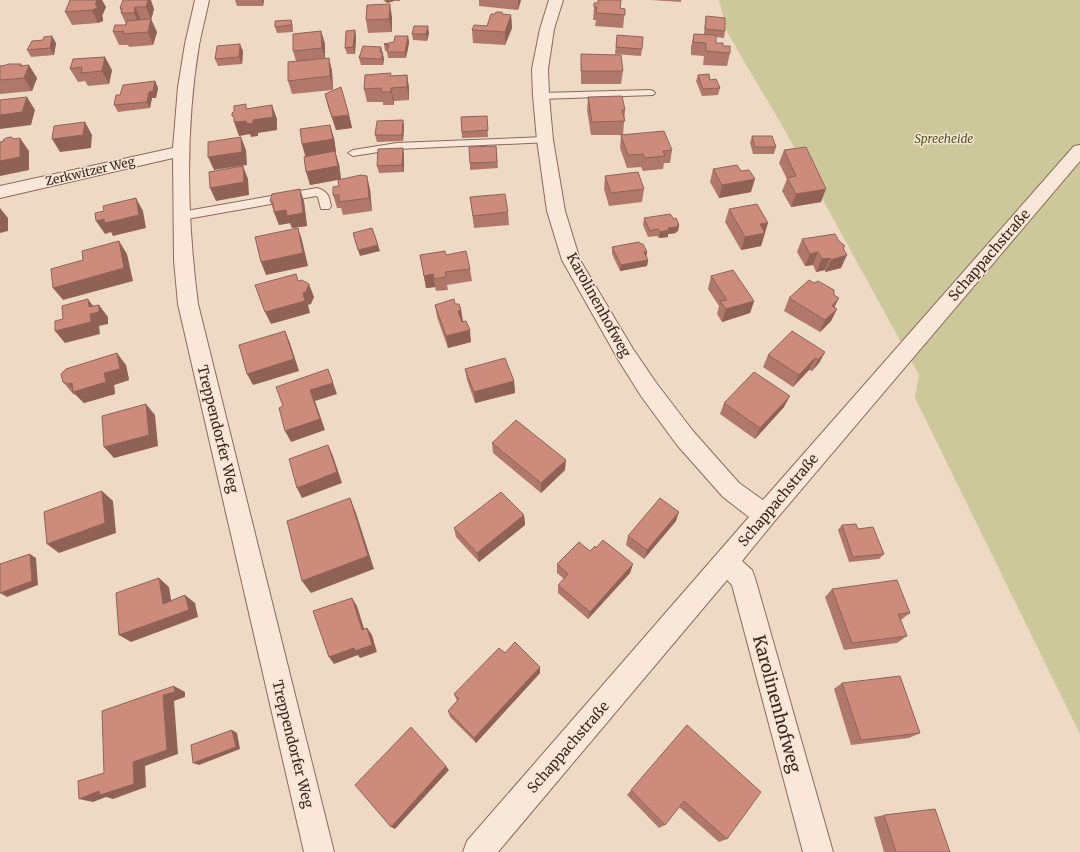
<svg xmlns="http://www.w3.org/2000/svg" width="1080" height="852" viewBox="0 0 1080 852" font-family="Merriweather,serif">
	<style>
		.green { fill: #cdc899 }
		.lines { fill: none; stroke-linecap: round; stroke-linejoin: round }
		.service-casing { stroke: #8a6a5b; stroke-width: 2 }
		.minor-casing { stroke: #8a6a5b; stroke-width: 2 }
		.service { fill: #f9e8d9; fill-rule: evenodd }
		.minor { fill: #f9e8d9; fill-rule: evenodd }
		.wall { fill: #b0786a }
		.shaded-wall { fill: #906256 }
		.building { fill: #cd8c7b; stroke: #906256 }
		.labels { text-anchor: middle; dominant-baseline: central; stroke-width: 3; stroke-linejoin: round; paint-order: stroke }
		.far-park-label { font-size: 12px; font-style: italic; fill: #545625; stroke: #f6e5d5 }
		.far-street-label { font-size: 12px; fill: #3a261f; stroke: #f6e5d5 }
		.street-label { font-size: 14px; fill: #3a261f; stroke: #f6e5d5 }
		.near-street-label { font-size: 17px; fill: #3a261f; stroke: #f6e5d5 }
	</style>
	<rect width="100%" height="100%" fill="#eed9c5"/>
	<path class="green" d="M719 0H1080V734L915 398 919 375 784 129 727 32Z"/>
	<g class="lines">
		<g class="service-casing">
			<path id="service" d="M650 90 653 91 655 93 653 95 541 99 536 96 541 93Z
				M545 137 549 138 550 140 549 142 397 149 353 156 348 153 353 150 397 143Z
				M317 188C328 191 329 196 331 206L329 209H321L318 197 316 196 181 220 177 219 175 216 177 213 181 212Z"/>
		</g>
		<g class="minor-casing">
			<path id="minor" d="M195 0H209C206 15 202 30 199 45 185 130 187 219 198 304L334 852H304L178 304 174 260 173 158 0 198V186L173 148 178 87 185 44Z
				M549 0H563L554 29 548 69 549 96 553 140 565 211 580 260 633 349 657 384 693 431 739 483 763 500 1074 146 1080 145V161L773 523 742 561 752 570 755 578 833 852H803L732 585 727 580 498 852H463L467 841 749 517 723 497 677 445 641 396 619 361 562 260 547 211 537 140 533 96 532 69 540 29Z"/>
		</g>
		<use href="#service" class="service"/>
		<use href="#minor" class="minor"/>
	</g>
	<path class="wall" d="M123 0 154 9 151 20 157 32 153 45 129 47 128 45H119L113 32 126 24 121 13V12L120 8Z
		M235 0H264L263 6H237Z
		M383 0H400V1H394L387 3Z
		M479 0H521L518 10 479 6Z
		M621 0 620 8 625 9 623 28 595 26 596 20H593L594 7 598 3Z
		M651 0H681V2Z
		M106 7 102 16 103 18V21L98 23 72 25 65 12Z
		M502 12V14L511 15 512 28 505 45 473 43 472 30 487 26 495 14Z
		M706 16 725 31 724 38 716 37V43L723 46 730 53 727 66 703 65 704 56 691 55V47L694 34H704L705 23Z
		M392 17V32L368 33 366 20Z
		M291 20 293 27V32L277 33 275 27Z
		M355 30 356 37 355 54H347L345 48Z
		M321 31 325 44V59L329 58 332 71 333 90 292 94 288 81 296 61 293 51Z
		M429 33 427 41 413 40 412 34Z
		M617 35 642 49 641 56 615 54Z
		M408 36 409 43 406 58H388L387 51H385L384 44 394 42Z
		M56 43 54 55 31 57 27 50Z
		M381 47 384 59 383 65H361L359 58Z
		M243 51 242 64 218 66 215 59Z
		M581 54 623 71 621 84H581Z
		M73 59 112 70 109 84 88 86 85 81 78 82 70 69Z
		M0 66H22L37 78 32 91 0 94Z
		M407 75 409 88V100L394 101V105H383V102H367L364 89 391 76Z
		M698 75 710 80 720 88 718 95 702 96 696 81Z
		M155 81 158 88 156 98H152L150 108 118 112 114 105 120 95Z
		M325 94 349 115 352 128 336 130 328 107Z
		M588 97 625 110 623 135H591L587 110Z
		M487 116 488 137 462 138 461 117Z
		M403 120 404 127 403 141 377 142 375 135Z
		M621 135 672 150 670 163H664L663 169 643 171 641 167 627 168 620 148Z
		M752 136 776 147 774 154H753L750 143Z
		M334 138 336 152H335L339 164 341 179 370 189 372 211 343 215 341 208H337L333 195 339 186 338 180 310 185 305 156 302 144Z
		M496 146 498 168 470 170V163Z
		M784 150 821 202 791 207 782 191 787 179 779 163Z
		M404 154V172L379 173 377 166Z
		M713 169 751 192 719 198 710 182Z
		M605 176 644 189 642 202 609 206 604 189Z
		M300 189 304 202 307 226 292 228 290 223 279 225 270 201Z
		M470 197 508 212 509 225 474 228Z
		M729 209 765 232V233L761 246 741 250 725 222Z
		M644 218 674 219 679 225 678 231 676 232V233L668 234V237L659 238 657 236 648 237 643 225Z
		M802 239 839 241 845 246 843 249 841 268 825 272V270L816 272 813 265 805 266 797 252Z
		M641 244 647 252 646 257 648 260 647 266 620 271 612 254V247Z
		M420 255H446L470 269 472 281 447 285 448 290 436 291 435 287 426 288Z
		M711 276 754 301 750 313 722 322 717 314 719 306 708 289Z
		M789 298 835 308 837 309 831 321 820 332 784 311Z
		M455 304 461 310 463 321 471 342 448 348 437 317 435 305Z
		M825 352 819 363 812 371 809 370 793 387 763 367 768 355Z
		M126 365 129 380 114 385 115 394 84 403 76 395 73 394 63 382Z
		M465 369 514 381 515 393 475 403 467 380Z
		M724 403 784 407 755 439 720 414Z
		M492 443 565 470 541 493 493 453Z
		M524 515 525 525 479 562 456 537 454 528Z
		M676 521 644 559 626 545 628 536Z
		M842 525 858 529 884 554 879 559 849 562 838 530Z
		M590 551 633 564 630 573 588 619 558 593V585L564 579 557 573V564Z
		M832 589 910 613 901 620 907 636 897 643 844 650 825 597Z
		M505 653 540 673 476 743 450 717 448 711 457 701 454 694Z
		M842 683 920 733 909 738 851 745 834 689Z
		M687 725 727 839 719 842 679 807 665 825 659 828 627 795Z
		M884 815 950 852H884L874 817Z"/>
	<path class="shaded-wall" d="M97 0H102L106 7 102 16 103 18V21L98 23 92 10 95 5Z
		M148 0H151L154 9 151 20 146 7Z
		M262 0H264L263 6Z
		M386 0H394V1L387 3Z
		M518 0H521L518 10Z
		M390 4 392 17V32L389 19Z
		M135 7 141 20 140 26 134 13Z
		M511 15 512 28 505 45V32Z
		M151 19 157 32 153 45 148 32Z
		M428 26 429 33 427 41 426 34Z
		M355 30 356 37 355 54 353 47Z
		M321 31 325 44V61L322 48Z
		M52 36 56 43 54 55 50 48Z
		M408 36 409 43 406 58 405 52Z
		M240 44 243 51 242 64 239 57Z
		M381 47 384 59 383 65 382 57 381 59 380 52Z
		M105 57 112 70 109 84 102 71Z
		M329 58 332 71 333 90 330 76Z
		M21 64 26 72 29 65 37 78 32 91 24 78 20 66Z
		M407 75 409 88V100L407 87Z
		M155 81 158 88 156 98H152L150 108 147 102 149 92Z
		M391 88 394 101V105L391 92Z
		M27 97 35 110 31 125 0 129V115Z
		M272 105 277 119V130L258 133V136L251 137 250 134 239 136 234 122 253 120Z
		M349 115 352 128 336 130 332 117Z
		M403 120 404 127 403 141 402 135Z
		M85 122 92 135 91 148 60 152 52 139Z
		M330 125 334 138 336 152H335L339 164 341 179 310 185 306 172V157L302 144Z
		M241 137 246 150 247 165 214 170 208 157Z
		M20 138 29 151V170L0 176V161Z
		M403 148 404 154V172L402 165Z
		M243 166 248 179 249 195 216 201 210 188Z
		M367 176 370 189 372 211 369 198Z
		M755 179 751 192 719 198 722 185Z
		M300 189 304 202 307 226 292 228 290 223 279 225 274 212Z
		M826 189 821 202 791 207 796 194Z
		M136 198 143 211 146 228 113 236 111 232 105 234 96 221 104 219Z
		M0 208 8 218V231L0 233Z
		M768 223 761 246 741 250 745 237 760 224Z
		M677 225H679L678 231 676 232V233L668 234V237L659 238 660 232Z
		M298 228 302 240 308 266 266 275 261 262Z
		M119 241 127 254 133 281 63 300 53 288Z
		M378 245 380 251 360 256 358 250Z
		M845 246 839 257 847 255 841 268 825 272 831 260Z
		M644 252H647L646 258Z
		M818 252 813 265 805 266 810 254Z
		M830 258 825 270 816 272 822 259Z
		M648 260 647 266 620 271 621 265Z
		M433 274 435 287 426 288 424 276Z
		M309 284 314 297 311 304 308 305 310 313 271 324 265 312 303 293Z
		M839 298 833 310 832 306Z
		M88 299 97 311 99 305 108 317V324L99 326 100 334 65 343 55 331 89 307Z
		M754 301 750 313 722 322 726 309Z
		M837 309 831 321 820 332 825 320Z
		M461 310 463 322 460 323 458 311Z
		M470 330 471 342 448 348 446 336Z
		M285 331 290 343 299 371 253 385 247 374Z
		M825 352 819 363 812 371 818 360Z
		M117 353 126 365 129 380 114 385 115 394 84 403 73 392 75 391 68 384 104 373Z
		M815 358 809 370 793 387 799 375Z
		M328 369 337 394 315 401 325 430 291 442 285 431 310 390Z
		M514 381 515 393 475 403 474 392Z
		M790 396 784 407 755 439 760 428Z
		M146 404 155 415 158 446 114 458 104 447Z
		M328 445 333 456 342 483 302 498 297 488Z
		M566 460 565 470 541 493V483Z
		M102 491 113 501 116 533 59 553 47 544Z
		M350 498 356 513 374 569 311 593 302 581Z
		M679 512 676 521 644 559 647 550Z
		M524 515 525 525 479 562 477 553Z
		M30 554 36 558 38 585 7 597 0 593Z
		M633 564 630 573 588 619 590 612Z
		M159 578 169 587 173 612 163 604Z
		M185 595 195 603 198 617 131 642 119 635Z
		M352 598 357 606 367 638 362 630Z
		M367 628 372 635 377 652 360 658 358 655 334 664 329 657Z
		M540 667V673L476 743 474 738Z
		M174 686 185 692V697L174 701 178 754 145 766 146 787 113 799 106 797 93 802 79 799 133 762 163 695Z
		M232 730 237 733 240 749 199 765 193 763Z
		M446 766 449 770 395 829 391 827Z"/>
	<path class="building" d="M70 0H97L95 5H97V8L92 10 65 12Z
		M123 0H148L146 7H135L134 13H121L122 8H120Z
		M598 0H621L620 8 625 9V15L596 13 597 7H594V3H598Z
		M390 4 389 19 366 20 367 5Z
		M496 12H502V14L511 15 505 32 472 30 474 25 487 26 491 14H495Z
		M706 16 725 18V31L705 29Z
		M151 19 148 32 123 34 124 31 113 32 115 25H126L127 21Z
		M291 20 292 25 275 27V21Z
		M414 26H428L426 34H412Z
		M355 30 353 47 345 48 346 31Z
		M321 31 322 48 293 51V34Z
		M694 34 716 35V43H723V46H730V53L706 51V43L693 42Z
		M617 35 643 37 642 49 616 47Z
		M52 36 50 48 27 50 32 41 43 40 44 37Z
		M395 36H408L405 52H387L389 45 384 44 394 42Z
		M240 44 239 57 215 59 217 46Z
		M363 46 381 47 380 52 383 53 381 59 359 58Z
		M581 54 621 55 623 71H581Z
		M105 57 102 71 81 73 82 67 70 69 73 59Z
		M329 58 330 76 288 81V62Z
		M9 64H21L20 66 29 65 24 78 0 80V66L6 65Z
		M391 73 390 76 407 75V87L391 88V92H381V88L364 89 365 75Z
		M709 74 710 80 716 79 720 88 703 89 698 75Z
		M155 81 153 91 149 92 147 102 114 105 116 95H120L123 85Z
		M341 87 349 115 332 117 325 94Z
		M622 96 625 110H622L625 121 592 122 588 97Z
		M27 97 22 112 0 115V100Z
		M246 104V109L272 105 273 117 253 120V123L247 124 246 121 234 122V117L232 116V113L234 112V106Z
		M487 116 488 130 462 132 461 117Z
		M403 120 402 135H375L377 121Z
		M85 122 83 135 52 139 54 126Z
		M330 125 333 139 302 144 300 129Z
		M664 131 672 150 663 151 665 156 645 158 643 154 628 155 621 135Z
		M752 136H772L776 147H755Z
		M11 137 14 139 20 138V157L0 161V142L4 141 3 140 6 138Z
		M241 137 242 152 208 157V142Z
		M496 146 497 162 470 163 469 147Z
		M806 147 826 189 796 194 787 178 796 176 784 150Z
		M403 148 402 165 377 166 378 149Z
		M335 151 338 166 306 172 304 157Z
		M737 165 741 171 749 170 755 179 722 185 713 169Z
		M243 166 244 182 210 188 209 172Z
		M638 172 644 189 611 193 605 176Z
		M361 175 367 176 369 198 339 202V195H333V187L339 186 338 180Z
		M300 189 303 213 287 216 286 210 274 212 273 202 270 201 272 194Z
		M505 194 508 212 473 216 470 197Z
		M136 198 139 215 105 223 104 219 96 221 95 213 104 211 103 206Z
		M757 204 768 223 760 224 765 233 745 237 729 209Z
		M670 214 674 219 676 218 679 225H677V227L668 228 669 230 660 232 658 229 650 231 644 218Z
		M298 228 303 253 261 262 255 237Z
		M372 228 378 245 358 250 353 233Z
		M835 234 839 241 845 246 843 248 847 255 831 260 830 258 822 259 818 252 810 254 802 239Z
		M119 241 124 268 53 288 51 269 83 260 82 251Z
		M639 242 641 244H643L647 252H644L648 260 621 265 612 247Z
		M445 251 446 255 466 251 470 269 445 272 446 277 434 279 433 274 424 276 420 255Z
		M733 270 754 301 726 309 720 301 727 300 711 276Z
		M296 274 298 281 302 280 309 284 306 292 303 293 305 301 265 312 255 285Z
		M809 280 814 283 818 281 834 290V295L839 298 832 306 837 309 825 320 789 298Z
		M88 299 89 307 99 305V312L90 314 91 322 55 331V321L63 319 62 306Z
		M454 299 455 304H459L461 310 458 311 462 322 466 321 470 330 446 336 435 305Z
		M285 331 294 359 247 374 239 345Z
		M792 331 825 352 818 360 815 358 799 375 768 355Z
		M117 353 120 369 104 373 106 382 73 392 72 383 68 384 63 382 61 374 66 369Z
		M505 358 514 381 474 392 465 369Z
		M328 369 333 383 310 390 320 419 285 431 279 408 283 406 276 387Z
		M754 372 790 396 760 428 724 403Z
		M146 404 149 435 104 447 102 416Z
		M516 420 566 460 541 483 492 443Z
		M328 445 337 472 297 488 289 459Z
		M102 491 105 523 47 544 44 512Z
		M501 492 524 515 477 553 454 528Z
		M350 498 368 556 302 581 287 521Z
		M660 498 679 512 647 550 628 536Z
		M856 524 858 529 873 527 884 554 853 557 842 525Z
		M603 540 633 564 590 612 558 585 568 574 557 564 579 542 590 551 595 546 596 548Z
		M30 554 32 581 0 593V564Z
		M159 578 163 604 185 595 189 610 119 635 116 593Z
		M897 580 910 613 898 614 907 636 852 643 832 589Z
		M352 598 362 630 367 628 372 645 355 651 354 648 329 657 313 611Z
		M515 642 540 667 474 738 448 711 459 699 454 694 499 648 505 653Z
		M900 676 920 733 861 740 842 683Z
		M174 686 175 692 163 695 167 750 133 762 134 784 100 795 99 791 79 799 78 781 104 773 102 711Z
		M687 725 761 792 727 839 684 801 665 825 631 790Z
		M411 727 446 766 391 827 355 785Z
		M232 730 236 747 193 763 191 745Z
		M935 809 950 852H896L884 815Z"/>
	<g class="labels">
		<g class="far-park-label">
			<text x="944" y="138">Spreeheide</text>
		</g>
		<g class="far-street-label">
			<text transform="translate(90 171) rotate(-13)">Zerkwitzer Weg</text>
		</g>
		<g class="street-label">
			<text transform="translate(989 255) rotate(-49)">Schappachstraße</text>
			<text transform="translate(599 305) rotate(61)">Karolinenhofweg</text>
			<text transform="translate(218 429) rotate(76)">Treppendorfer Weg</text>
			<text transform="translate(778 500) rotate(-50)">Schappachstraße</text>
			<text transform="translate(293 744) rotate(76)">Treppendorfer Weg</text>
			<text transform="translate(568 747) rotate(-49)">Schappachstraße</text>
		</g>
		<g class="near-street-label">
			<text transform="translate(777 704) rotate(75)">Karolinenhofweg</text>
		</g>
	</g>
</svg>
